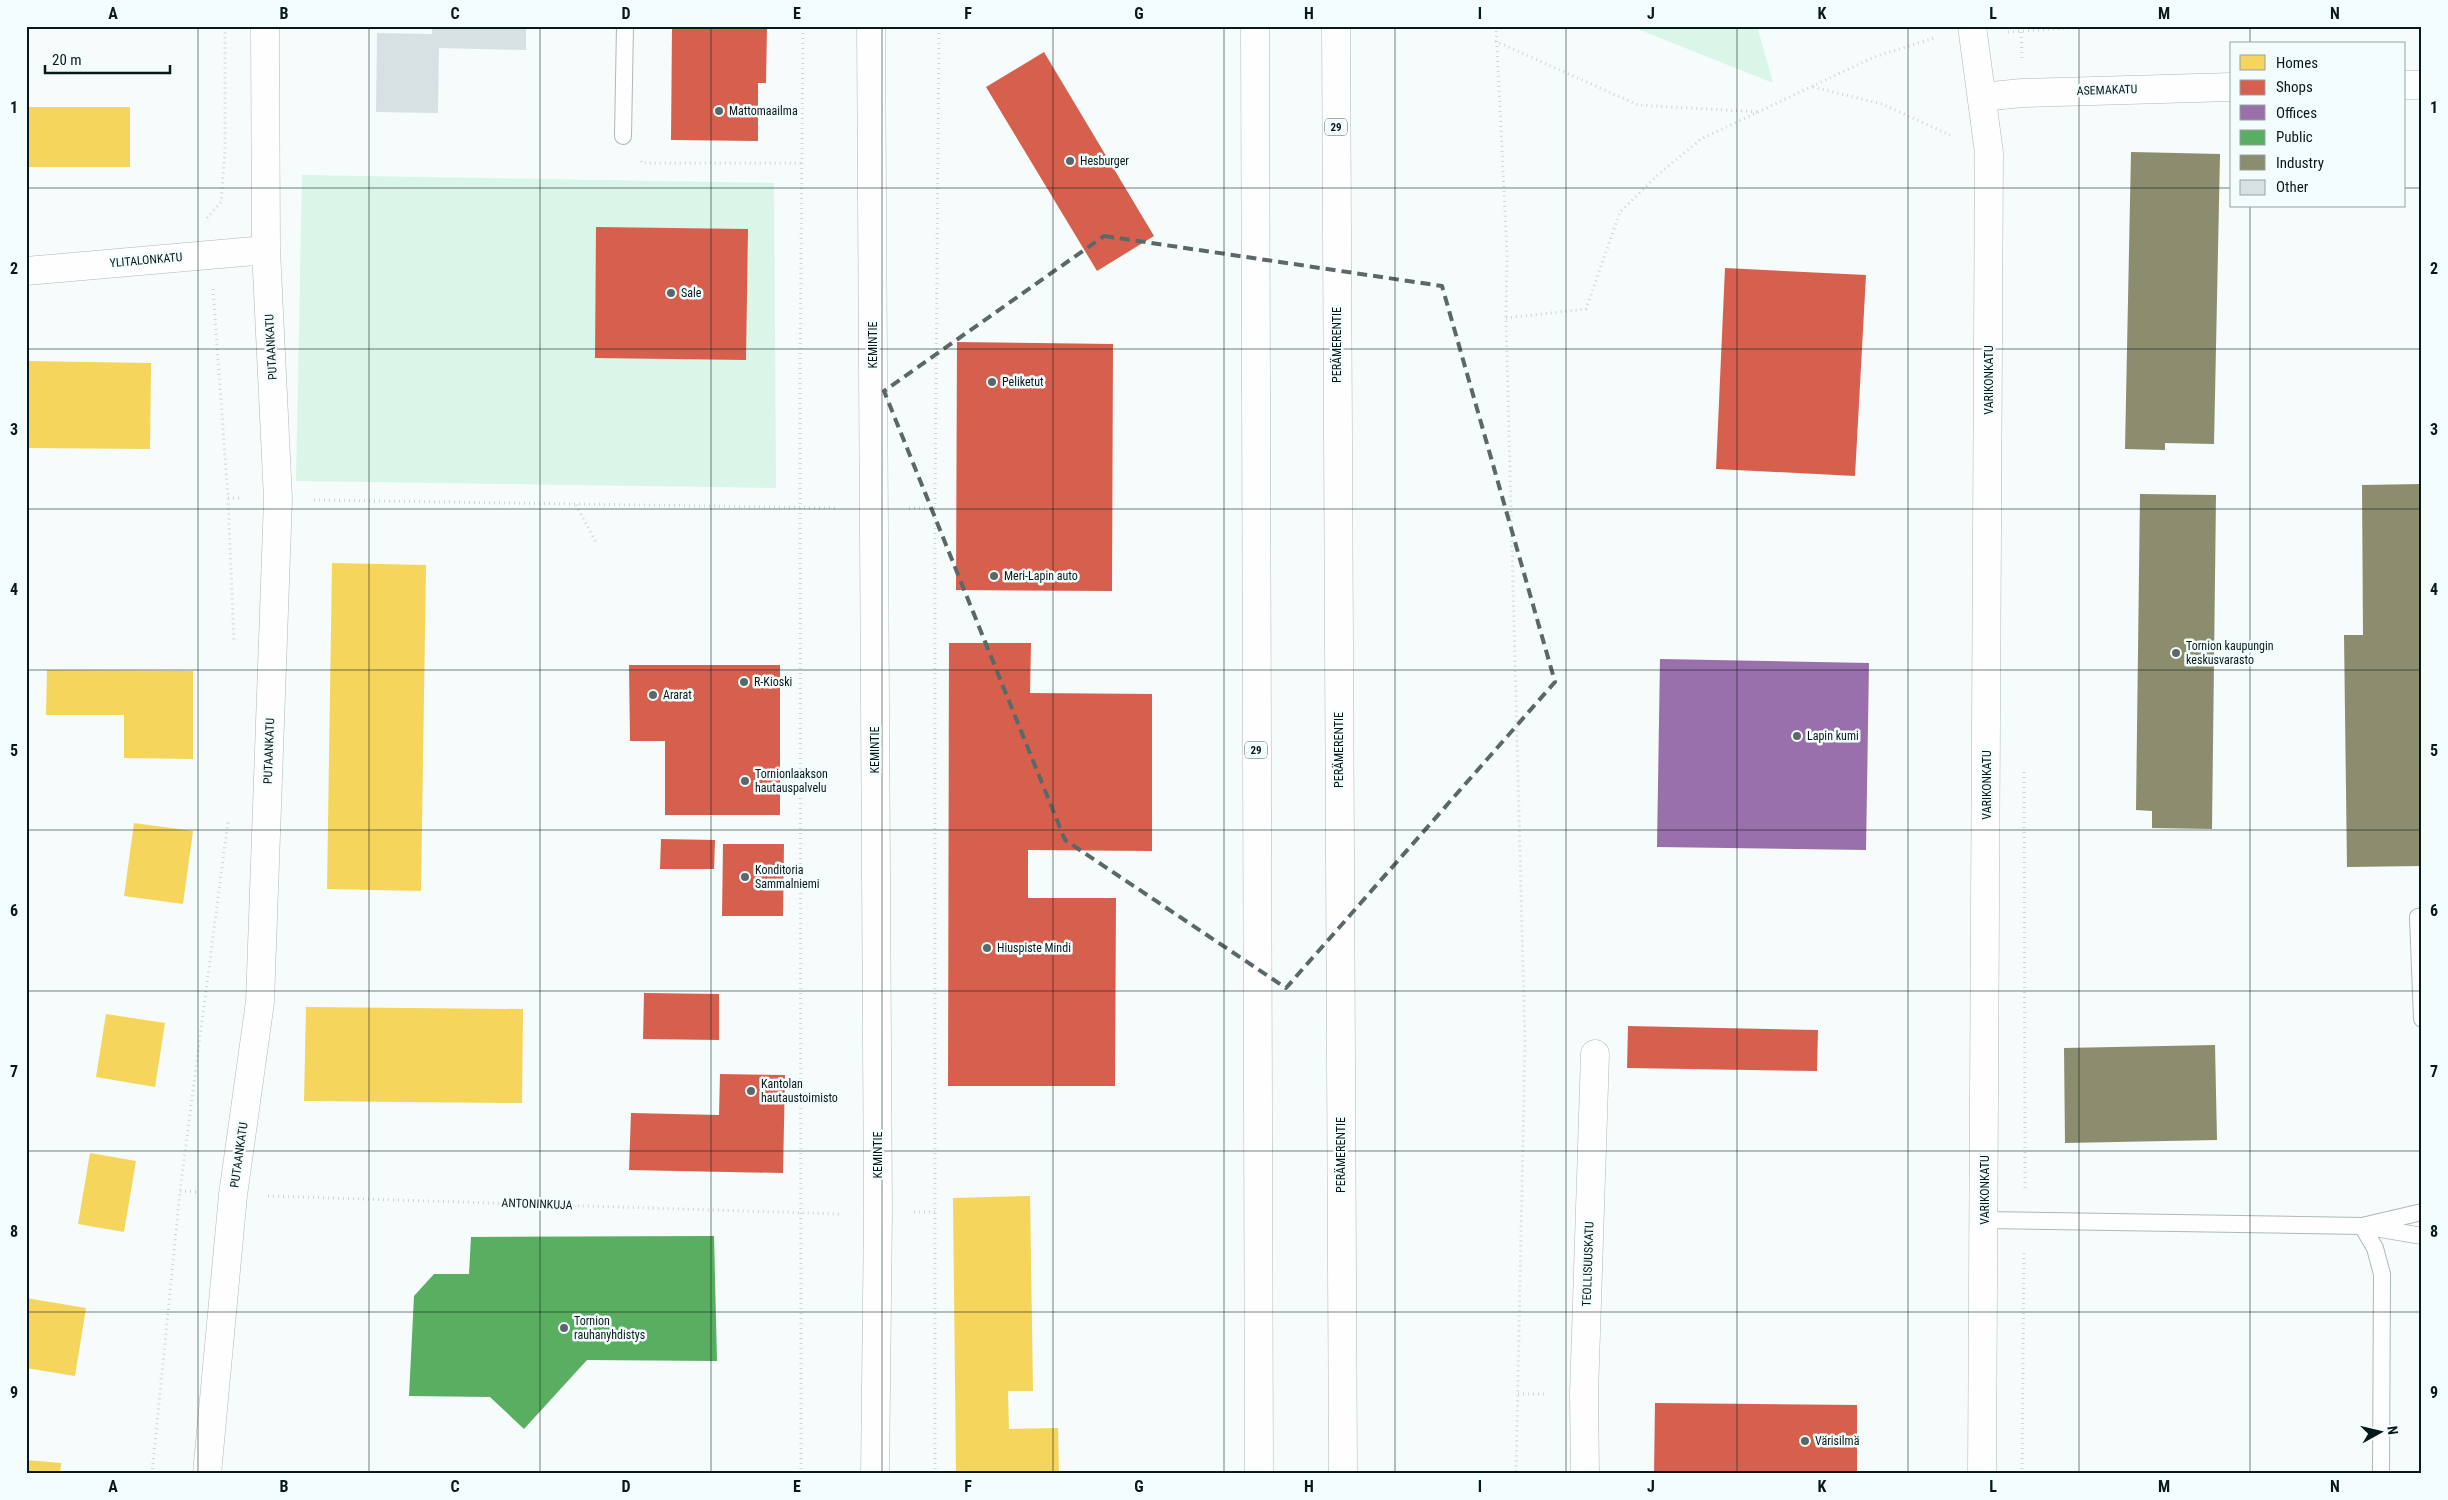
<svg xmlns="http://www.w3.org/2000/svg" width="2448" height="1500" viewBox="0 0 2448 1500" font-family="'Roboto Condensed',sans-serif">
	<style>
		.green { fill: #d9f6e8 }
		.homes { fill: #f6d55c }
		.shops { fill: #d6604d }
		.offices { fill: #9970ab }
		.public { fill: #5aae61 }
		.industry { fill: #8c8c6e }
		.building { fill: #d7e1e3 }
		.lines { fill: none; stroke-linecap: round; stroke-linejoin: round }
		.lane-casing { stroke: #aeb8b9; stroke-width: 18 }
		.street-casing { stroke: #aeb8b9; stroke-width: 29 }
		.highway-casing { stroke: #aeb8b9; stroke-width: 29 }
		.path { stroke: #d1d4d4; stroke-width: 3; stroke-dasharray: 1 4; stroke-linecap: butt }
		.lane { stroke: #fefefe; stroke-width: 16 }
		.street { stroke: #fefefe; stroke-width: 28 }
		.highway { stroke: #fefefe; stroke-width: 28 }
		.marked { fill: none; stroke: #5b6869; stroke-width: 4; stroke-dasharray: 10 6; stroke-linejoin: round }
		.grid { fill: none; stroke: #08191a; stroke-width: 1; stroke-opacity: 0.55 }
		.poi-dot { fill: #5b6869; stroke: #f4fdfd; stroke-width: 2 }
		.labels { text-anchor: middle; dominant-baseline: central; stroke-width: 5; stroke-linejoin: round; paint-order: stroke }
		.shield { fill: #f4fdfd; stroke: #4f5d5e; stroke-width: 1 }
		.shield-label { font-size: 11px; font-weight: bold; fill: #08191a }
		.street-label { font-size: 12px; fill: #08191a; stroke: #f4fdfd }
		.poi-label { font-size: 12px; fill: #08191a; stroke: #f4fdfd; text-anchor: start }
		.neatline { fill: none; stroke: #08191a; stroke-width: 2 }
		.grid-label { font-size: 16px; text-anchor: middle; font-weight: bold; fill: #08191a }
	</style>
	<rect width="100%" height="100%" fill="#f6fbfb"/>
	<path class="green" d="M1630 26H1757L1773 83Z
		M302 175 774 183 776 488 296 481Z"/>
	<path class="homes" d="M26 107H130V167H26Z
		M26 361 151 363 150 449 26 448Z
		M332 563 426 565 421 891 327 889Z
		M47 670 193 671V759L124 758V715H46Z
		M134 823 193 831 183 904 124 896Z
		M306 1007 523 1009 522 1103 304 1101Z
		M106 1014 165 1023 155 1087 96 1077Z
		M90 1153 136 1161 124 1232 78 1224Z
		M1030 1196 1033 1391H1008L1009 1429 1058 1428 1059 1473 956 1474 953 1198Z
		M26 1298 86 1308 75 1376 26 1368Z
		M26 1460 61 1463 60 1474H26Z"/>
	<path class="shops" d="M672 26H767L766 83H758V141L671 140Z
		M1044 52 1154 236 1097 271 986 87Z
		M596 227 748 229 746 360 595 358Z
		M1725 268 1866 275 1855 476 1716 469Z
		M957 342 1113 344 1112 591 956 590Z
		M949 643H1031L1030 693 1152 694V851L1028 850V898H1116L1115 1086H948Z
		M629 665H780V815H665V741H630Z
		M661 839 715 840 714 869H660Z
		M723 844H784L783 916H722Z
		M644 993 719 994V1040L643 1039Z
		M1628 1026 1818 1030 1817 1071 1627 1068Z
		M720 1074 785 1075 783 1173 629 1170 631 1113 719 1115Z
		M1655 1403 1857 1405V1474H1654Z"/>
	<path class="offices" d="M1660 659 1869 663 1866 850 1657 847Z"/>
	<path class="public" d="M714 1236 717 1361 587 1360 524 1429 490 1397 409 1396 414 1296 434 1274H469L471 1237Z"/>
	<path class="industry" d="M2131 152 2220 154 2214 444 2165 443V450L2125 449Z
		M2422 484V866L2347 867 2344 635H2363L2362 485Z
		M2140 494 2216 495 2212 829 2152 828V811L2136 810Z
		M2215 1045 2217 1140 2065 1143 2064 1048Z"/>
	<path class="building" d="M432 26H526V50L439 48 438 113 376 112 377 33 432 34Z"/>
	<g class="lines">
		<g class="lane-casing">
			<path id="lane" d="M623 136 625 26
				M2422 916 2418 917 2422 1019
				M1985 1220 2362 1226 2375 1248 2382 1274 2381 1474
				M2362 1226 2422 1212
				M2369 1227 2422 1236"/>
		</g>
		<g class="street-casing">
			<path id="street" d="M871 26 878 1213 875 1474
				M1972 26 1989 153 1982 1474
				M2404 85H2422
				M1982 97 2022 93 2232 87
				M26 271 266 250
				M207 1474 233 1195 260 1002 278 499 266 250 265 26
				M1585 1474 1584 1394 1595 1054"/>
		</g>
		<g class="highway-casing">
			<path id="highway" d="M1255 26 1259 1474
				M1336 26 1343 1474"/>
		</g>
		<path class="path" d="M1496 26 1507 252 1506 318 1525 1044 1516 1474
			M2008 32 2100 26
			M2021 32 2022 59
			M1495 41 1638 105 1759 112
			M1813 87 1882 104 1950 135
			M641 161 642 163H802
			M207 218 221 202 225 151V26
			M213 289 228 498 234 642
			M1506 318 1586 309 1620 212 1660 173 1701 139 1874 57 1937 37
			M228 498H243
			M314 500 838 508
			M576 505 596 542
			M909 508H935
			M2024 772 2025 1191
			M180 1191 197 1192
			M268 1196 841 1214
			M914 1212H936
			M1518 1394H1547
			M152 1474 180 1191 228 821
			M801 1474 800 374 803 26
			M935 1474V508L939 26
			M2022 1474 2024 1250"/>
		<use href="#lane" class="lane"/>
		<use href="#street" class="street"/>
		<use href="#highway" class="highway"/>
	</g>
	<path class="marked" d="M1104 236 1442 286 1555 682 1286 988 1065 840 884 391Z"/>
	<path class="grid" d="M198 26V1474M369 26V1474M540 26V1474M711 26V1474M882 26V1474M1053 26V1474M1224 26V1474M1395 26V1474M1566 26V1474M1737 26V1474M1908 26V1474M2079 26V1474M2250 26V44M26 188H2232M2404 188H2422M2250 206V1474M26 349H2422M26 509H2422M26 670H2422M26 830H2422M26 991H2422M26 1151H2422M26 1312H2422"/>
	<g class="poi-dot">
		<circle cx="719" cy="111" r="5"/>
		<circle cx="1070" cy="161" r="5"/>
		<circle cx="671" cy="293" r="5"/>
		<circle cx="992" cy="382" r="5"/>
		<circle cx="994" cy="576" r="5"/>
		<circle cx="2176" cy="653" r="5"/>
		<circle cx="744" cy="682" r="5"/>
		<circle cx="653" cy="695" r="5"/>
		<circle cx="1797" cy="736" r="5"/>
		<circle cx="745" cy="781" r="5"/>
		<circle cx="745" cy="877" r="5"/>
		<circle cx="987" cy="948" r="5"/>
		<circle cx="751" cy="1091" r="5"/>
		<circle cx="564" cy="1328" r="5"/>
		<circle cx="1805" cy="1441" r="5"/>
	</g>
	<g class="labels">
		<g class="shield">
			<rect x="1325" y="118.5" width="22" height="17" rx="4"/>
			<rect x="1245" y="741.5" width="22" height="17" rx="4"/>
		</g>
		<g class="shield-label">
			<text x="1336" y="127">29</text>
			<text x="1256" y="750">29</text>
		</g>
		<g class="street-label">
			<text transform="translate(2107 90) rotate(-2)">ASEMAKATU</text>
			<text transform="translate(146 260) rotate(-5)">YLITALONKATU</text>
			<text transform="translate(873 345) rotate(-90)">KEMINTIE</text>
			<text transform="translate(1337 345) rotate(-90)">PERÄMERENTIE</text>
			<text transform="translate(271 347) rotate(-93)">PUTAANKATU</text>
			<text transform="translate(1989 380) rotate(-90)">VARIKONKATU</text>
			<text transform="translate(875 750) rotate(-90)">KEMINTIE</text>
			<text transform="translate(1339 750) rotate(-90)">PERÄMERENTIE</text>
			<text transform="translate(269 751) rotate(-88)">PUTAANKATU</text>
			<text transform="translate(1987 785) rotate(-90)">VARIKONKATU</text>
			<text transform="translate(239 1155) rotate(-82)">PUTAANKATU</text>
			<text transform="translate(878 1155) rotate(-90)">KEMINTIE</text>
			<text transform="translate(1341 1155) rotate(-90)">PERÄMERENTIE</text>
			<text transform="translate(1985 1190) rotate(-90)">VARIKONKATU</text>
			<text transform="translate(537 1204) rotate(2)">ANTONINKUJA</text>
			<text transform="translate(1588 1264) rotate(-88)">TEOLLISUUSKATU</text>
		</g>
		<g class="poi-label">
			<text x="729" y="111">Mattomaailma</text>
			<text x="1080" y="161">Hesburger</text>
			<text x="681" y="293">Sale</text>
			<text x="1002" y="382">Peliketut</text>
			<text x="1004" y="576">Meri-Lapin auto</text>
			<text x="2186" y="646">Tornion kaupungin<tspan x="2186" dy="14">keskusvarasto</tspan></text>
			<text x="754" y="682">R-Kioski</text>
			<text x="663" y="695">Ararat</text>
			<text x="1807" y="736">Lapin kumi</text>
			<text x="755" y="774">Tornionlaakson<tspan x="755" dy="14">hautauspalvelu</tspan></text>
			<text x="755" y="870">Konditoria<tspan x="755" dy="14">Sammalniemi</tspan></text>
			<text x="997" y="948">Hiuspiste Mindi</text>
			<text x="761" y="1084">Kantolan<tspan x="761" dy="14">hautaustoimisto</tspan></text>
			<text x="574" y="1321">Tornion<tspan x="574" dy="14">rauhanyhdistys</tspan></text>
			<text x="1815" y="1441">Värisilmä</text>
		</g>
	</g>
	<rect width="2448" height="1500" fill="none" stroke="#f4fdfd" stroke-width="55"/>
	<rect x="2230" y="42" width="175" height="165" fill="#f4fdfd" stroke="#96a2a2"/>
	<rect x="2240" y="55" width="25" height="15" fill="#f6d55c" stroke="#96a2a2"/>
	<text x="2276" y="68" font-size="15" fill="#08191a">Homes</text>
	<rect x="2240" y="80" width="25" height="15" fill="#d6604d" stroke="#96a2a2"/>
	<text x="2276" y="92" font-size="15" fill="#08191a">Shops</text>
	<rect x="2240" y="105" width="25" height="15" fill="#9970ab" stroke="#96a2a2"/>
	<text x="2276" y="118" font-size="15" fill="#08191a">Offices</text>
	<rect x="2240" y="130" width="25" height="15" fill="#5aae61" stroke="#96a2a2"/>
	<text x="2276" y="142" font-size="15" fill="#08191a">Public</text>
	<rect x="2240" y="155" width="25" height="15" fill="#8c8c6e" stroke="#96a2a2"/>
	<text x="2276" y="168" font-size="15" fill="#08191a">Industry</text>
	<rect x="2240" y="180" width="25" height="15" fill="#d7e1e3" stroke="#96a2a2"/>
	<text x="2276" y="192" font-size="15" fill="#08191a">Other</text>
	<g transform="translate(2380 1432) rotate(82)" stroke="#f4fdfd" stroke-width="4" paint-order="stroke">
	<path d="M0-4L9 19L0 12L-9 19Z" fill="#08191a"/>
	<text y="-8" font-size="14" font-weight="bold" text-anchor="middle" fill="#08191a">N</text>
	</g>
	<path d="M45 65v8h125v-8" fill="none" stroke="#08191a" stroke-width="2.5"/>
	<text x="52" y="65" font-size="15" fill="#08191a" stroke="#f4fdfd" stroke-width="4" paint-order="stroke">20 m</text>
	<rect x="28" y="28" width="2392" height="1444" class="neatline"/>
	<g class="grid-label">
		<text x="113" y="19">A</text>
		<text x="284" y="19">B</text>
		<text x="455" y="19">C</text>
		<text x="626" y="19">D</text>
		<text x="797" y="19">E</text>
		<text x="968" y="19">F</text>
		<text x="1139" y="19">G</text>
		<text x="1309" y="19">H</text>
		<text x="1480" y="19">I</text>
		<text x="1651" y="19">J</text>
		<text x="1822" y="19">K</text>
		<text x="1993" y="19">L</text>
		<text x="2164" y="19">M</text>
		<text x="2335" y="19">N</text>
		<text x="14" y="113">1</text>
		<text x="2434" y="113">1</text>
		<text x="14" y="274">2</text>
		<text x="2434" y="274">2</text>
		<text x="14" y="435">3</text>
		<text x="2434" y="435">3</text>
		<text x="14" y="595">4</text>
		<text x="2434" y="595">4</text>
		<text x="14" y="756">5</text>
		<text x="2434" y="756">5</text>
		<text x="14" y="916">6</text>
		<text x="2434" y="916">6</text>
		<text x="14" y="1077">7</text>
		<text x="2434" y="1077">7</text>
		<text x="14" y="1237">8</text>
		<text x="2434" y="1237">8</text>
		<text x="14" y="1398">9</text>
		<text x="2434" y="1398">9</text>
		<text x="113" y="1492">A</text>
		<text x="284" y="1492">B</text>
		<text x="455" y="1492">C</text>
		<text x="626" y="1492">D</text>
		<text x="797" y="1492">E</text>
		<text x="968" y="1492">F</text>
		<text x="1139" y="1492">G</text>
		<text x="1309" y="1492">H</text>
		<text x="1480" y="1492">I</text>
		<text x="1651" y="1492">J</text>
		<text x="1822" y="1492">K</text>
		<text x="1993" y="1492">L</text>
		<text x="2164" y="1492">M</text>
		<text x="2335" y="1492">N</text>
	</g>
</svg>
